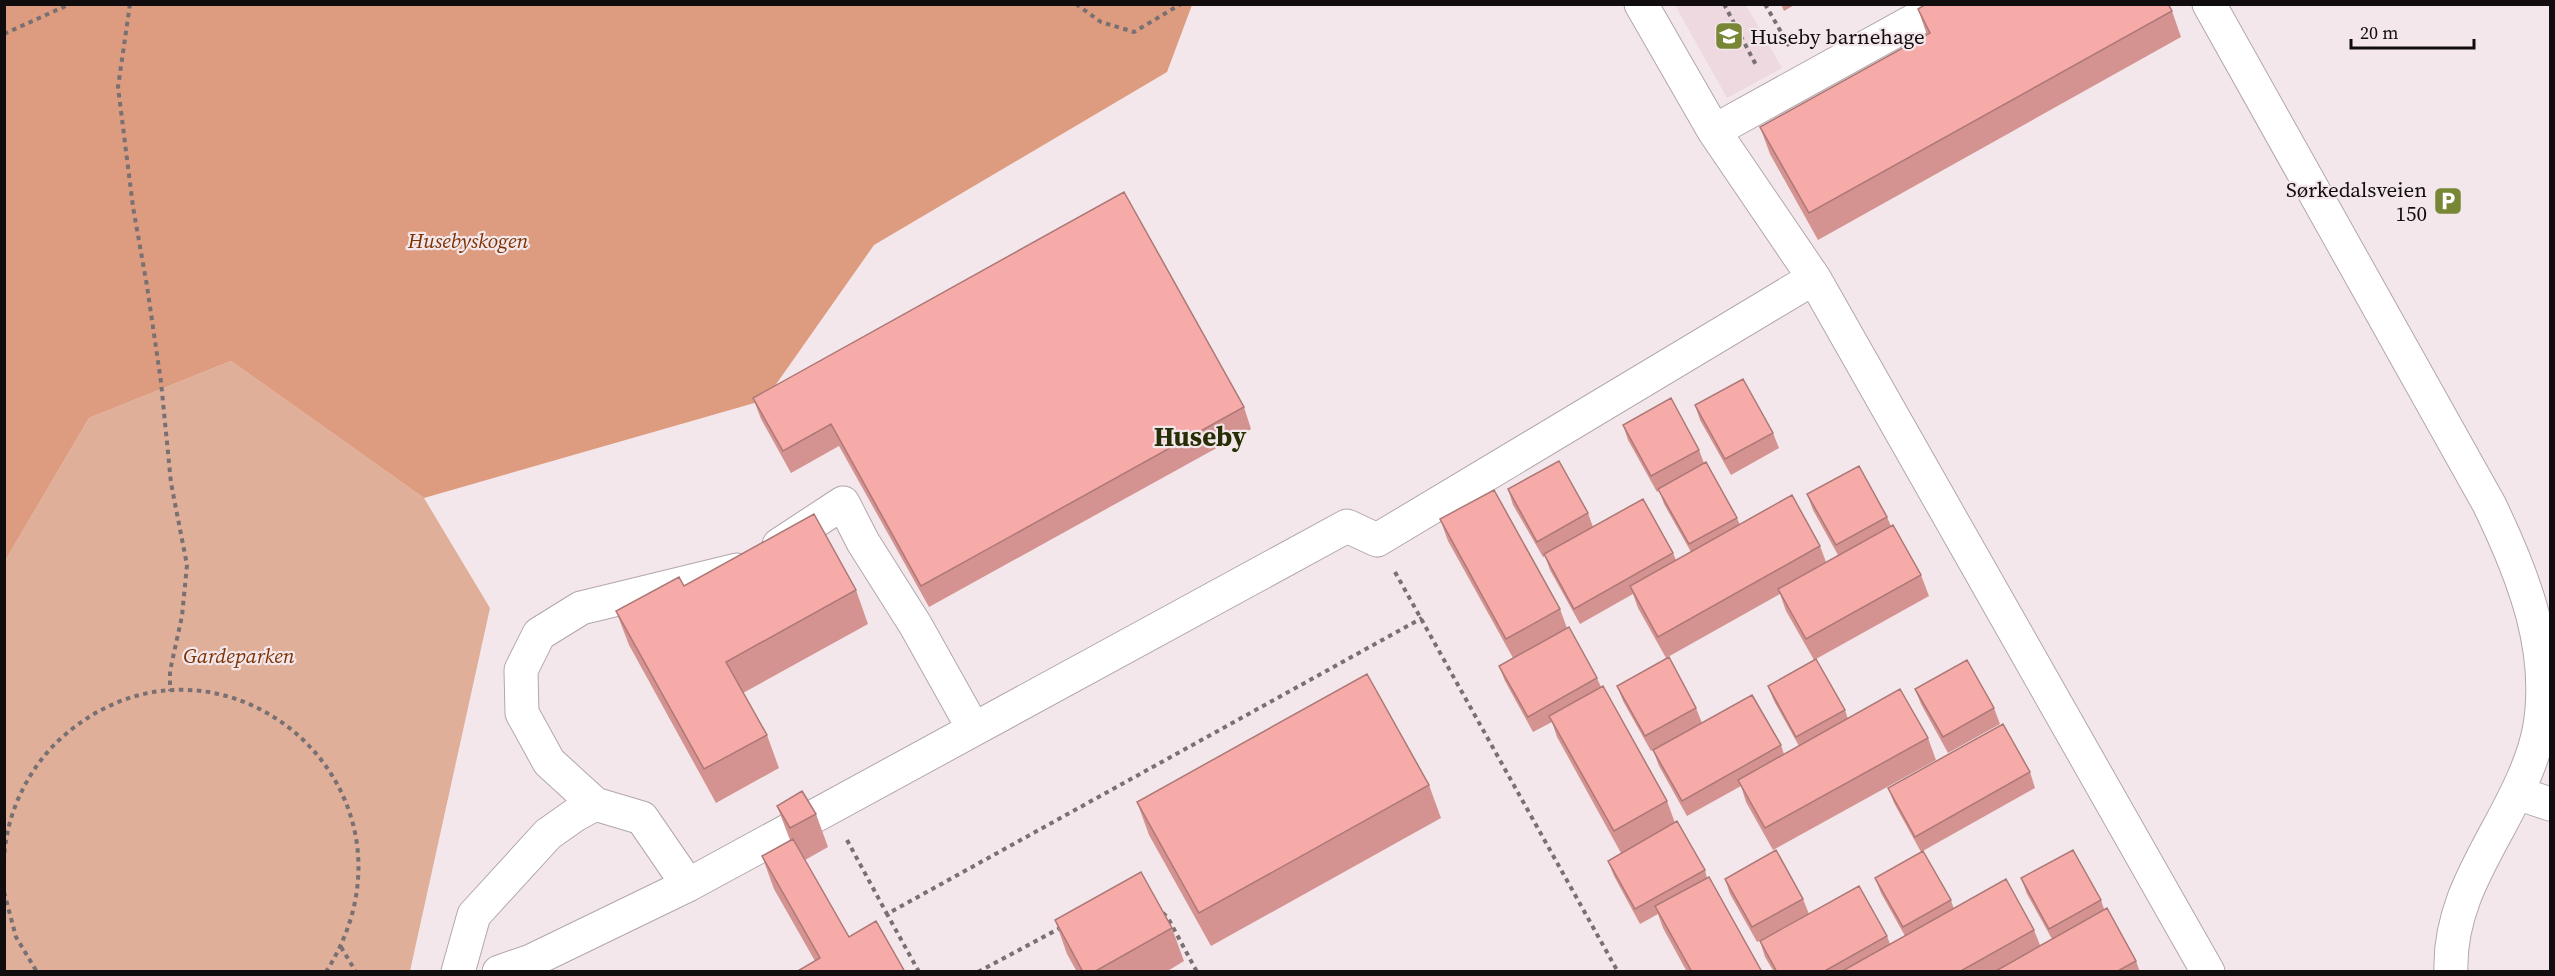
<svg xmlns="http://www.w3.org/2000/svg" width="2555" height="976" viewBox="0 0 2555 976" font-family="'Source Serif 4',serif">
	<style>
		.built { fill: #edd9df }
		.green { fill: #e0af99 }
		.forest { fill: #dd9c7f }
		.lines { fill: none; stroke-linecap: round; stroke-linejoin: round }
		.minor-casing { stroke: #b2a7ab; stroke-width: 35 }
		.path { stroke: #787072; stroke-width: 4; stroke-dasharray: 4.5 4.5; stroke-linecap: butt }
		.minor { stroke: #fff; stroke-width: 33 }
		.wall { fill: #d49391 }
		.building { fill: #f6aba9; stroke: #ac7876; stroke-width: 1.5 }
		.labels { text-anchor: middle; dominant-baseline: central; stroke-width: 4.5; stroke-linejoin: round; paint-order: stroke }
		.poi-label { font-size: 21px; fill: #110d0e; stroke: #f3e7eb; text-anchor: start }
		.park-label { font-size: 21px; font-style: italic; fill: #7e3100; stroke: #f3e7eb }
		.district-label { font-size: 27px; font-weight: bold; fill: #272e06; stroke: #f3e7eb }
	</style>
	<rect width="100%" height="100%" fill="#f3e7eb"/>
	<path class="built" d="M1675 5H1746L1782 68 1727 98Z"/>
	<path class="green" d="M231 361 424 498 490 608 410 971 5 972V561L89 418Z"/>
	<path class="forest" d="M5 5H1192L1167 72 874 245 765 400 424 498 231 361 89 418 5 561Z"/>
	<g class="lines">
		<g class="minor-casing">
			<path id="minor" d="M1641 4 1714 131
				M2209 4 2489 504C2523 574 2554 652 2539 731 2532 765 2515 797 2499 827 2474 873 2449 917 2451 972
				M1814 278 2208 972
				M779 545 843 503 863 542 916 626 973 728
				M2517 793 2550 804
				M595 804 549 762 522 713 521 670 539 634 581 608 737 570
				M458 972 474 915 548 834 575 815 595 804 642 818 688 885
				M499 972 531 961 688 885 1347 526 1377 540 1814 278 1714 131 1944 4"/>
		</g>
		<path class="path" d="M130 4 118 87 133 207 147 286 161 382 171 483 187 565 182 616 170 671V691
			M1076 4 1101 22 1134 32 1181 4
			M1724 4 1756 65
			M1765 4 1789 46
			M4 34 70 4
			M1395 572 1618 972
			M847 840 887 914
			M4 862C5 817 26 772 58 741 214 596 444 786 326 972
			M4 892 16 937 37 972
			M1163 913 1168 918 1197 972
			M341 947 356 972
			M919 972 887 914 1422 618
			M978 972 1062 927"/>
		<use href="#minor" class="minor"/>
	</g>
	<path class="wall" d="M1781 4H1796L1784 11Z
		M1918 9 2172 11 2181 37 1818 240 1770 154 1760 127 1927 35Z
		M753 398 1244 407 1251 429 929 607 839 446 791 473 761 419Z
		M1695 405 1773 433 1779 448 1731 475 1700 420Z
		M1623 425 1699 450 1704 463 1737 518 1740 525 1820 546 1826 562 1838 555 1813 510 1807 494 1887 517 1891 526 1921 575 1929 596 1816 659 1845 710 1848 719 1928 738 1936 760 1773 850 1746 802 1741 786 1687 816 1659 766 1653 750 1781 745 1784 754 1799 746 1774 701 1768 686 1814 660 1786 611 1780 594 1666 658 1638 608 1633 594 1580 624 1550 570 1545 556 1543 557 1513 505 1508 489 1588 513 1593 527 1673 553 1676 560 1691 552 1664 504 1659 490 1657 492 1628 440Z
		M1440 519 1560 609 1567 628 1597 678 1601 687 1667 801 1675 823 1705 870 1707 878 1762 972H1687L1663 928 1658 914 1640 924 1614 876 1608 861 1621 853 1557 737 1552 722 1533 732 1505 681 1499 666 1513 658 1448 541Z
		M684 586 856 590 868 624 743 693 767 735 779 768 716 803 629 645 616 611Z
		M1617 686 1696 708 1702 723 1651 751 1623 701Z
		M1915 689 1994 708 2000 724 1948 753 1921 704Z
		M2030 772 2035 788 1921 852 1894 803 1888 788Z
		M1429 785 1441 818 1211 946 1149 835 1137 802Z
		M777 806 816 814 828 847 805 860 849 937 876 921 815 961 774 889 762 856 790 840Z
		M1875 878 1951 900 1954 909 2034 930 2040 945 2052 939 2027 894 2021 878 2101 900 2104 909 2136 961 2140 972H1774L1765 957 1760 941 1887 936 1890 944 1905 936 1881 893Z
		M1725 879 1803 899 1809 914 1757 942 1730 894Z
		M1055 920 1172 928 1184 961 1166 972H1077L1067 954Z"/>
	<path class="building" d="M1926 4H2168L2172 11 1809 213 1760 127 1930 33 1918 9Z
		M1124 192 1244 407 921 586 831 424 783 451 753 398Z
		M1743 379 1773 433 1725 459 1695 405Z
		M1671 398 1699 450 1651 476 1623 425Z
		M1559 461 1588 513 1537 542 1508 489Z
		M1706 462 1737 518 1689 544 1658 489Z
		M1859 466 1887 517 1836 545 1807 494Z
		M1494 490 1560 609 1506 639 1440 519Z
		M1792 495 1820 546 1658 637 1630 586Z
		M1643 499 1673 553 1574 609 1544 554Z
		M814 514 856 590 726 662 767 735 704 769 616 611 679 577 684 586Z
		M1893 525 1921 575 1806 639 1778 589Z
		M1569 627 1597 678 1528 717 1499 666Z
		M1669 657 1696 708 1645 736 1617 686Z
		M1816 659 1845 710 1796 737 1768 686Z
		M1967 660 1994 708 1943 737 1915 689Z
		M1367 674 1429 785 1199 913 1137 802Z
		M1603 686 1667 801 1614 831 1549 716Z
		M1900 689 1928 738 1765 828 1738 780Z
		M1752 695 1781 745 1682 801 1653 750Z
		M2003 724 2030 772 1915 837 1888 788Z
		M802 791 816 814 790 828 777 806Z
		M1677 821 1705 870 1635 909 1608 861Z
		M793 839 849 937 876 921 905 972H796L820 958 762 856Z
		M1776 850 1803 899 1752 927 1725 879Z
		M2073 850 2101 900 2049 929 2021 878Z
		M1923 851 1951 900 1903 927 1875 878Z
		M1141 872 1172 928 1094 972H1083L1055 920Z
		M1709 877 1762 972H1692L1655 906Z
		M2006 879 2034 930 1959 972H1845L1844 970Z
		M1859 886 1887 936 1823 972H1777L1760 941Z
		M2107 908 2136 961 2116 972H1994Z"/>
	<defs>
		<g id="school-square" transform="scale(1.5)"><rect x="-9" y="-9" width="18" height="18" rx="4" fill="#788736" stroke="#f3e7eb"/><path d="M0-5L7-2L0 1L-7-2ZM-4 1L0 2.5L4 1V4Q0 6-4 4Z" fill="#fff"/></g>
		<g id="parking-square" transform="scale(1.5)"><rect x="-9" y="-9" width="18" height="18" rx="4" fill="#788736" stroke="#f3e7eb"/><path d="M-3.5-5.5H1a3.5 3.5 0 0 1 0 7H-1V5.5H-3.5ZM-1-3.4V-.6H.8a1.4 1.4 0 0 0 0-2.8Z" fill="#fff"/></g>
	</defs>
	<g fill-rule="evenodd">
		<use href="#school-square" x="1729" y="36"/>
		<use href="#parking-square" x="2448" y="201"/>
	</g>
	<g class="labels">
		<g class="poi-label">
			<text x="1750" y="36">Huseby barnehage</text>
			<text x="2427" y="189" text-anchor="end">Sørkedalsveien<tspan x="2427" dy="24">150</tspan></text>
		</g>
		<g class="park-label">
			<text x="468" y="240">Husebyskogen</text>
			<text x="239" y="655">Gardeparken</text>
		</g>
		<g class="district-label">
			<text x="1200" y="436">Huseby</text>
		</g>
	</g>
	<rect width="2555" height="976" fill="none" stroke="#110d0e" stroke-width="12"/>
	<path d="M2351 39v9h123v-9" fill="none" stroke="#110d0e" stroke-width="3"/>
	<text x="2360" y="39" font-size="18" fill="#110d0e" stroke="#f3e7eb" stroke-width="4.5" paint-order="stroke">20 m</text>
</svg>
